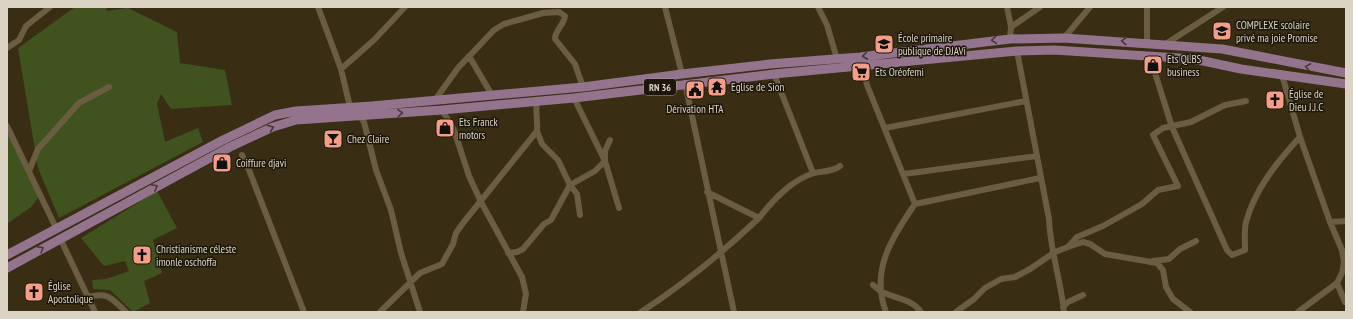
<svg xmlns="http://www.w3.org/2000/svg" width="1353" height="319" viewBox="0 0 1353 319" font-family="'PT Sans Narrow',sans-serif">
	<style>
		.green { fill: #40521d }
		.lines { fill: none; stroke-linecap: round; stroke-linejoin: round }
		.street { stroke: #6a5d42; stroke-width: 6 }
		.primary { stroke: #94748c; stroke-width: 9 }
		.oneway { stroke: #463839 }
		.labels { text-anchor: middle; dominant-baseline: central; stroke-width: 3; stroke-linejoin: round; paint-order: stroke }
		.shield { fill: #1c170c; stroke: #a29b8e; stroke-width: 1 }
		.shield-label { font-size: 10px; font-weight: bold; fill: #dbd4c5 }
		.poi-label { font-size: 11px; fill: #dbd4c5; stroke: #1c170c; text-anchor: start }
	</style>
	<rect width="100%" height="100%" fill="#392e14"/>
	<path class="green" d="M75 7H107L106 11 128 8 177 32 180 63 225 70 232 105 171 109 161 94 157 104 165 142 198 128 203 142 59 218 38 168 18 48Z
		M7 120 41 194 31 207 7 224Z
		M157 191 177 228 153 240 162 273 144 281 150 303 133 312 110 290 93 289 92 280 106 279 129 271 125 261 104 266 81 238Z"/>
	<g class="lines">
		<path class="street" d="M318 7 341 69 350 107
			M665 7 682 74
			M818 7 827 25 837 59
			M1007 7 1011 27 1010 39
			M1147 7V43
			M1011 27 1040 7
			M1064 38 1090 7
			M1164 45 1223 7
			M7 48 19 40 26 26 50 7
			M1017 51 1049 219C1050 250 1061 281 1064 312
			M469 56 492 95
			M1150 57 1172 127 1227 250 1232 255 1245 250C1245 241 1244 231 1246 222 1255 189 1277 162 1300 137
			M862 66 867 85 915 204
			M341 69 374 40 405 7
			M774 74 813 173
			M1282 75 1300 137 1330 222 1342 250 1344 262 1342 273 1337 283 1298 312
			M685 83 734 312
			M574 98 605 161 619 208
			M435 100 458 68 494 30 504 24 543 13 559 12 565 16C564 25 555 30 555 39L575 64 583 87
			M442 110 454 130 469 176 481 202 522 277 526 294 523 312
			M359 115 364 122 376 170 391 210 401 253 420 312
			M7 126 57 230
			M885 128 1026 101
			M537 131 542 144 558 160 570 185 577 194 580 215
			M242 155 249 170 304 312
			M29 171 38 149 79 103 109 87
			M904 174 1037 156
			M759 218C773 200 791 180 814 173 823 171 832 172 840 166
			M1330 222 1346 221
			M60 238 95 312
			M1068 247 1083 242 1090 244 1105 254 1157 263 1163 270 1166 287 1173 299 1190 312
			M508 253 517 252 523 249 544 224 551 220 570 185 595 171 605 161V151L610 140
			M1153 261 1169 259 1180 249 1196 241
			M1337 283 1345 302
			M873 285C887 300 909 295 921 312
			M88 297C109 292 111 298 126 312
			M1063 307 1068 302 1083 295
			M380 312 420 273 442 264 453 244 456 233 463 223 537 131C538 121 535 112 537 102
			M641 312C684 284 722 253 759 218L707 192
			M886 312C870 271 892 237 915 204L1040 178
			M956 312 974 299 985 288 1001 279 1015 277 1030 269 1055 252 1068 247 1077 237 1103 226 1142 204 1158 190 1178 186 1153 135 1163 128 1191 122 1225 105 1246 101"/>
		<path class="primary" d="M7 255 223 140 275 115 296 111 372 106 583 87 682 74 770 64 860 57 1010 39 1064 38 1222 49 1346 73
			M7 268 230 147 273 127 296 120 442 110 574 98 774 74 1017 51 1054 50 1194 59 1241 69 1346 84"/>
	</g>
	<defs><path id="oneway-chevron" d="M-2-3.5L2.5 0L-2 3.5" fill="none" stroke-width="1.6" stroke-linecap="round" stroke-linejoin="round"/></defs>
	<g class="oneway">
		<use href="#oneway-chevron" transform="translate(994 40) rotate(175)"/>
		<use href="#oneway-chevron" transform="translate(1124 41) rotate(-176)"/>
		<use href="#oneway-chevron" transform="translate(865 56) rotate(173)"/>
		<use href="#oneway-chevron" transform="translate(1308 67) rotate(-170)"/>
		<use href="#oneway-chevron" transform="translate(400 113) rotate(-3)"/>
		<use href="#oneway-chevron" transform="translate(271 128) rotate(-22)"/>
		<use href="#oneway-chevron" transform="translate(155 187) rotate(-29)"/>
		<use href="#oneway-chevron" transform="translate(41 249) rotate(-29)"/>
	</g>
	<defs>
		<g id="school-square" transform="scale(1)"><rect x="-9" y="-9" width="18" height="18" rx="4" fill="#f49e88" stroke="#1c170c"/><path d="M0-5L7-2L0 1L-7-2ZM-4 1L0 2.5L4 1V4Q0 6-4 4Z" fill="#111"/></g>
		<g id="shop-square" transform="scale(1)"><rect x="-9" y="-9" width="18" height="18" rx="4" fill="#f49e88" stroke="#1c170c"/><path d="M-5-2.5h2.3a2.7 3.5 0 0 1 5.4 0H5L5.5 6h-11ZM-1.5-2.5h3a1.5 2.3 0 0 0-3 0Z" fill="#111"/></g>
		<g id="supermarket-square" transform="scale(1)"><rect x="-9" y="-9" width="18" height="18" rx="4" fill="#f49e88" stroke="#1c170c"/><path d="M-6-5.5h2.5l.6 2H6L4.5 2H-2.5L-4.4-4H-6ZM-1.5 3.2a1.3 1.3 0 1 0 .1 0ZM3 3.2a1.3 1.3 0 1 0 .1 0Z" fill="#111"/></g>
		<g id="temple-square" transform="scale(1)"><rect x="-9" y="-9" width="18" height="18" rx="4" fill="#f49e88" stroke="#1c170c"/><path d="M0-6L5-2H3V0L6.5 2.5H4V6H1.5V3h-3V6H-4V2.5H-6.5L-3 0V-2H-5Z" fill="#111"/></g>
		<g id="civic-square" transform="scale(1)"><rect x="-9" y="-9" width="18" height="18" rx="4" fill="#f49e88" stroke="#1c170c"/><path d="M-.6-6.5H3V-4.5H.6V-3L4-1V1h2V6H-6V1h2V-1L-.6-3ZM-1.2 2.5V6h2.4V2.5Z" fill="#111"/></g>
		<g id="church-square" transform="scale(1)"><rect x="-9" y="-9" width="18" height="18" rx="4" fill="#f49e88" stroke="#1c170c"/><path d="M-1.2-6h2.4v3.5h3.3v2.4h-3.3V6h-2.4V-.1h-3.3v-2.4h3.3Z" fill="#111"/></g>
		<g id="bar-square" transform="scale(1)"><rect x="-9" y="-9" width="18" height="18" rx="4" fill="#f49e88" stroke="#1c170c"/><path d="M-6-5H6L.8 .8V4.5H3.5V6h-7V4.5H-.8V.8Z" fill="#111"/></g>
	</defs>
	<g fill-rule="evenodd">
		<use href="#school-square" x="1222" y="31"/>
		<use href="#school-square" x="884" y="44"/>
		<use href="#shop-square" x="1153" y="65"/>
		<use href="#supermarket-square" x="861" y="72"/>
		<use href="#temple-square" x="717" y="87"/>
		<use href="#civic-square" x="695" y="90"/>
		<use href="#church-square" x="1275" y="100"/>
		<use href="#shop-square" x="445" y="128"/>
		<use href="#bar-square" x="333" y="139"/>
		<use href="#shop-square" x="222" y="163"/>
		<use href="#church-square" x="142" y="255"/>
		<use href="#church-square" x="34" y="292"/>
	</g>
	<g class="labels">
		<rect class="shield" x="644" y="79" width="32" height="16" rx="3"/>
		<g class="shield-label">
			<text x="660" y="87">RN 36</text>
		</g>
		<g class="poi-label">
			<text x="1236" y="25">COMPLEXE scolaire<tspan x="1236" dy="13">privé ma joie Promise</tspan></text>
			<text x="898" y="38">École primaire<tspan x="898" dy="13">publique de DJAVi</tspan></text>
			<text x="1167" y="59">Ets QLBS<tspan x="1167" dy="13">business</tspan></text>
			<text x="875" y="72">Ets Oréofemi</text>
			<text x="731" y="87">Eglise de Sion</text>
			<text x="1289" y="94">Église de<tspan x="1289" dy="13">Dieu J.J.C</tspan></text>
			<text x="695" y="109" text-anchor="middle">Dérivation HTA</text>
			<text x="459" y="122">Ets Franck<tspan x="459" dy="13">motors</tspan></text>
			<text x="347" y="139">Chez Claire</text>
			<text x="236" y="163">Coiffure djavi</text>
			<text x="156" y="249">Christianisme céleste<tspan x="156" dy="13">imonle oschoffa</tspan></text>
			<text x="48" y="286">Église<tspan x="48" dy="13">Apostolique</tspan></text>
		</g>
	</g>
	<rect width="1353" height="319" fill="none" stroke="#dbd4c5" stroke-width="16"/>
</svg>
